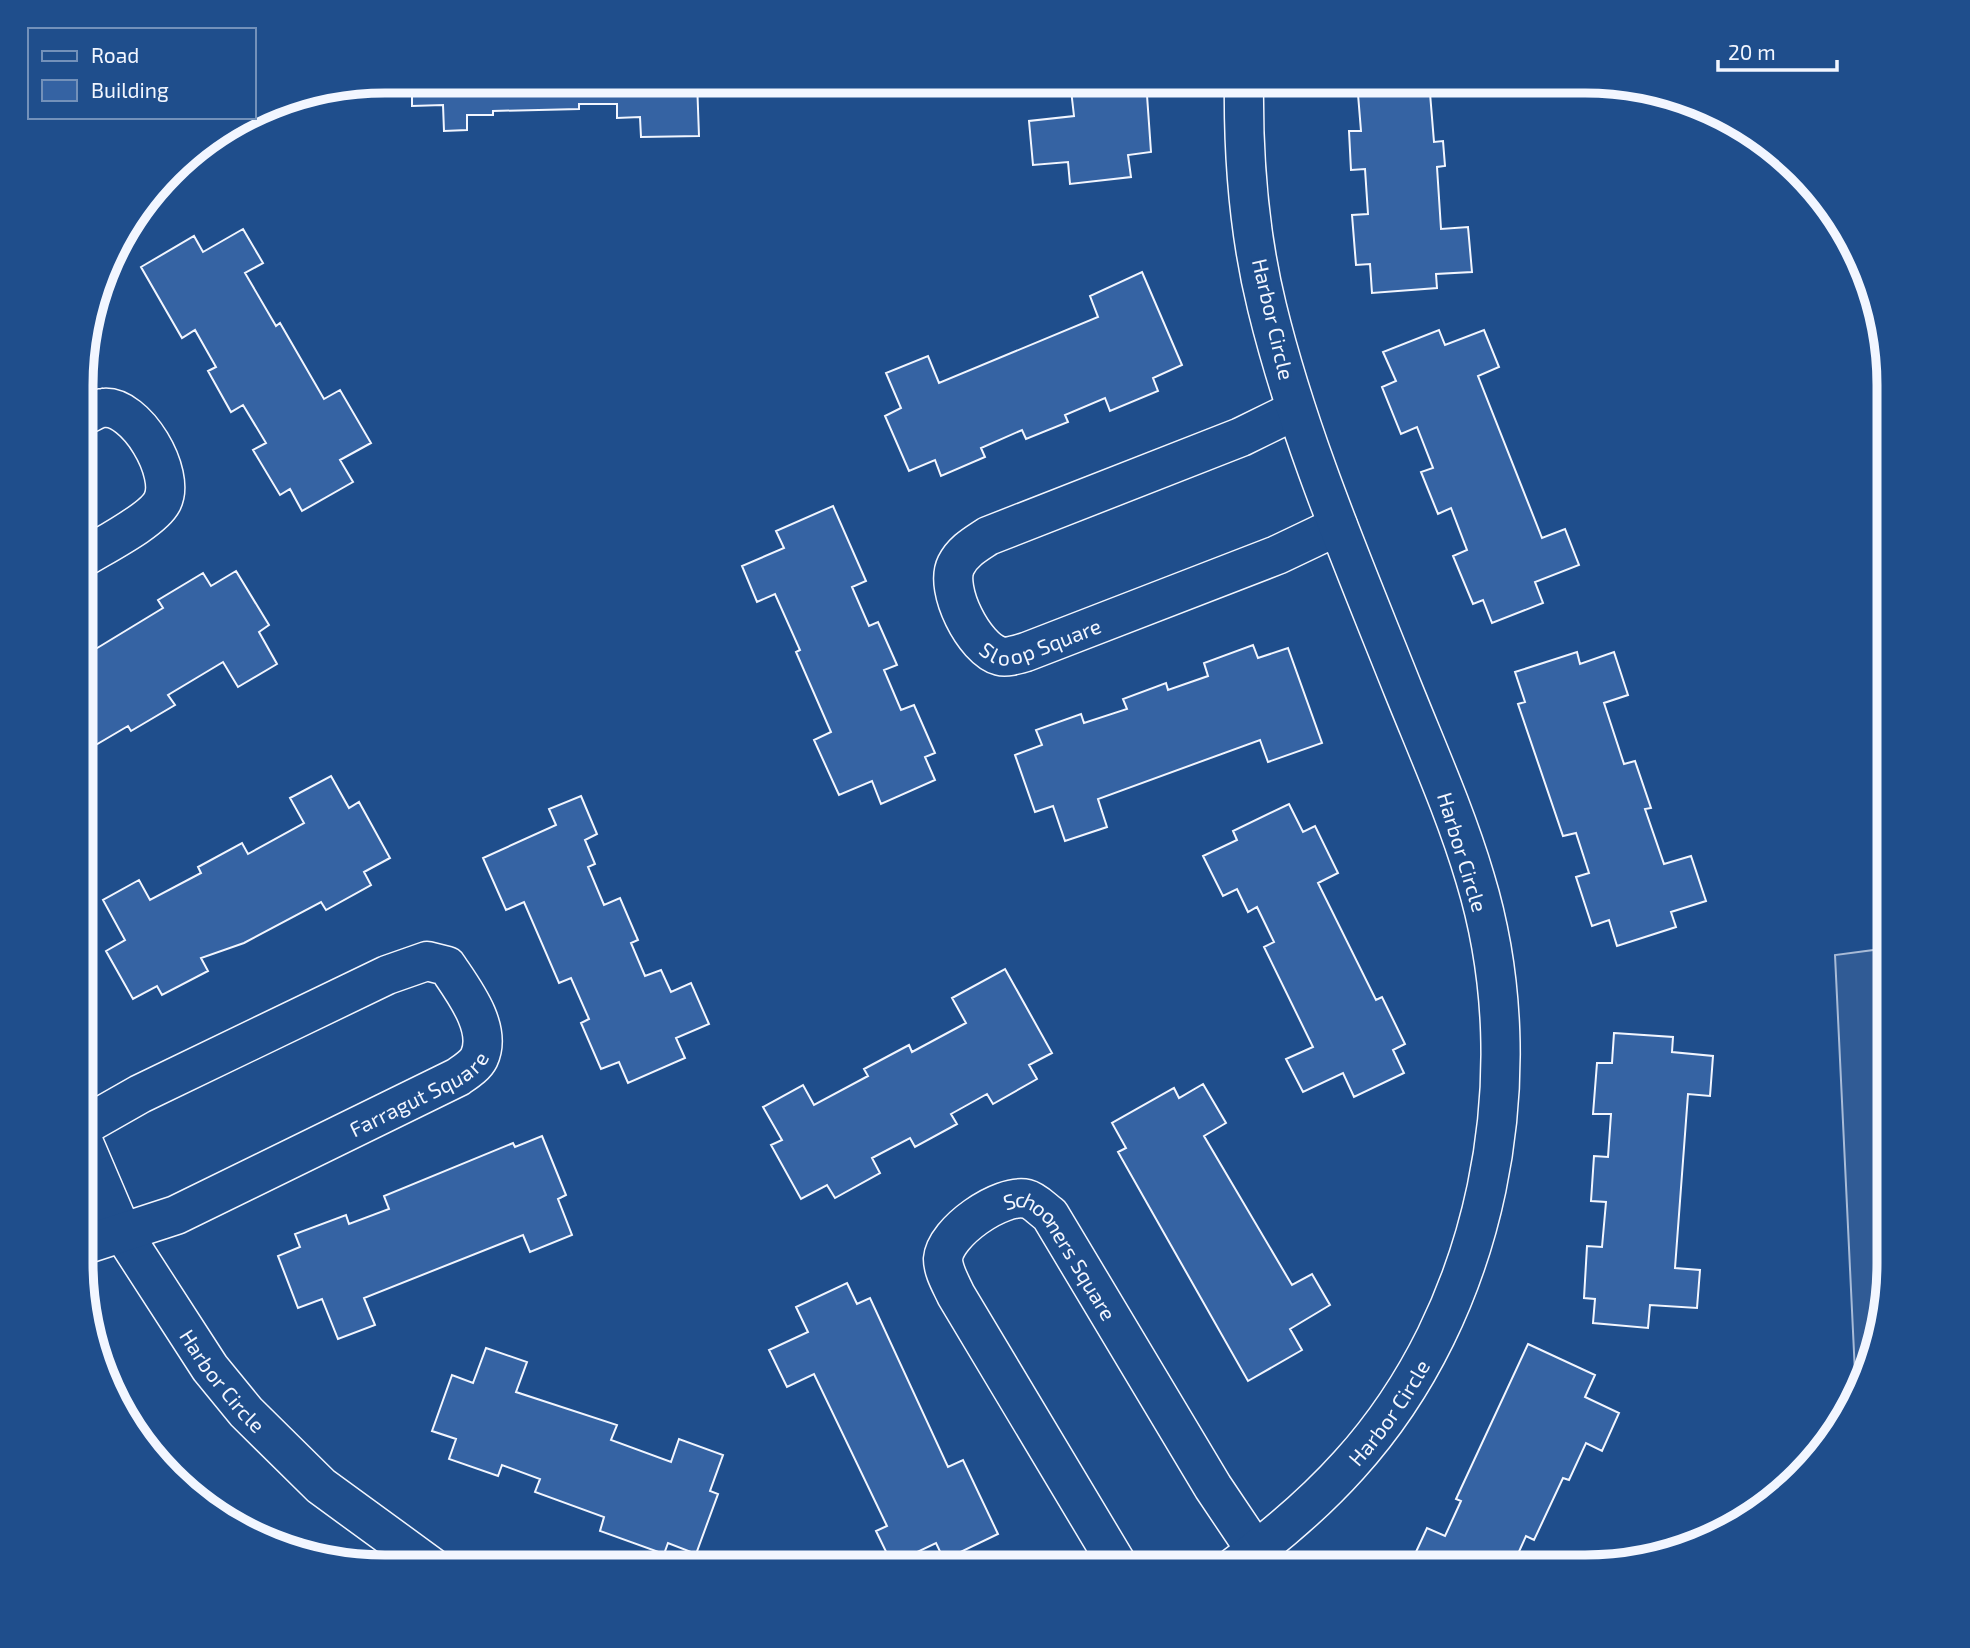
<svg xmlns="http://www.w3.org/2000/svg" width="1970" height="1648" viewBox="0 0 1970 1648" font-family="'Exo 2',sans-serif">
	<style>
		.built { fill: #305b95; stroke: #a8bbd7; stroke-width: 2 }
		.building { fill: #3563a3; stroke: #f2f6ff; stroke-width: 2 }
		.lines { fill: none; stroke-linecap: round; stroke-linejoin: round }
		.minor-casing { stroke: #f2f6ff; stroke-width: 41 }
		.minor { stroke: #1f4e8c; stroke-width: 38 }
		.labels { text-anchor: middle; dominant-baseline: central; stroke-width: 5; stroke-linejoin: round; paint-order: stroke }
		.street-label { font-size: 21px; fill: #f2f6ff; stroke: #1f4e8c }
		.rim { fill: none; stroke: #f2f6ff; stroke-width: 9 }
	</style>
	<rect width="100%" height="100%" fill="#1f4e8c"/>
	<path class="built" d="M1889 948V1283L1866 1380 1856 1394 1835 955Z"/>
	<path class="building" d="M412 81H697L699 136 641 137 640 117 617 118V104H579V109L493 111V115H467V130L444 131 443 105 412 106Z
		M1070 81H1146L1151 152 1128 155 1131 177 1070 184 1068 162 1033 165 1029 121 1074 116Z
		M1346 81H1429L1434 142 1443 141 1445 166 1437 167 1441 229 1468 227 1472 272 1436 274 1437 288 1372 293 1370 264 1356 265 1352 215 1368 214 1365 169 1351 170 1349 131H1361L1357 82 1346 84Z
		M243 229 263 263 245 273 276 326 280 323 324 399 340 390 371 443 340 460 353 482 302 511 290 489 280 495 253 450 266 443 243 405 231 412 208 371 216 367 195 330 182 338 141 267 194 236 203 252Z
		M1142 272 1182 365 1153 378 1158 391 1110 411 1105 398 1065 415 1068 422 1026 439 1022 430 981 448 985 457 941 476 935 460 909 471 885 416 901 408 886 373 928 356 939 383 1098 317 1090 296Z
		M1439 330 1445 345 1484 330 1499 367 1478 376 1542 538 1565 529 1579 565 1535 582 1543 603 1492 623 1483 600 1473 604 1453 556 1467 550 1451 508 1438 514 1421 472 1433 468 1417 427 1401 434 1382 387 1396 381 1383 352Z
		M833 506 866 581 852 587 869 626 878 622 897 665 884 670 901 710 914 705 935 753 925 757 935 780 881 804 872 781 839 795 814 740 831 732 796 652 800 650 775 594 757 602 742 566 784 548 776 531Z
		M236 571 269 625 259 632 277 664 238 687 223 662 168 695 175 705 131 731 128 726 82 753V666L93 660 89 653 163 608 158 600 203 573 211 586Z
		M1253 645 1258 658 1288 648 1322 743 1268 762 1260 740 1098 799 1107 827 1065 841 1053 806 1035 812 1015 755 1042 745 1036 730 1081 714 1084 723 1127 709 1123 699 1166 683 1168 690 1208 676 1204 663Z
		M1577 652 1580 664 1614 652 1628 695 1604 703 1624 764 1635 761 1651 808 1645 809 1664 864 1691 856 1706 901 1671 912 1676 927 1617 946 1609 920 1592 926 1576 877 1589 873 1576 833 1563 836 1518 704 1525 702 1515 672Z
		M331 776 349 808 359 802 390 858 364 872 371 885 326 910 321 902 244 943 201 958 208 971 162 995 157 986 133 999 106 951 125 940 103 900 139 880 150 900 201 873 198 867 242 843 248 854 304 823 290 798Z
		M581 796 597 834 585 840 595 864 588 867 604 905 620 898 638 940 631 943 645 976 661 970 671 992 691 983 709 1024 676 1038 685 1058 628 1083 619 1062 601 1069 581 1023 589 1019 571 978 559 983 524 902 506 910 483 858 556 825 549 809Z
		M1289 804 1303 832 1315 826 1338 873 1318 883 1376 1000 1382 997 1405 1044 1393 1050 1404 1073 1354 1097 1343 1073 1303 1092 1286 1059 1313 1047 1264 947 1274 942 1257 907 1248 912 1237 889 1223 896 1203 856 1237 840 1233 831Z
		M1005 969 1052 1053 1029 1065 1037 1079 993 1104 987 1094 951 1114 957 1124 915 1147 910 1138 872 1158 880 1173 835 1198 827 1185 801 1199 771 1145 782 1140 763 1107 803 1085 814 1105 868 1076 864 1069 909 1045 912 1052 966 1023 952 998Z
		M1614 1033 1673 1037 1672 1052 1713 1056 1710 1096 1688 1094 1675 1268 1700 1270 1697 1308 1650 1305 1648 1328 1593 1323 1595 1299 1584 1298 1587 1246 1602 1247 1606 1202 1591 1201 1594 1156 1608 1157 1611 1114H1593L1597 1063H1612Z
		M1203 1084 1226 1123 1204 1136 1292 1285 1312 1274 1330 1305 1290 1329 1302 1350 1248 1381 1118 1152 1126 1148 1112 1123 1174 1088 1179 1098Z
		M542 1136 566 1195 558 1199 572 1235 530 1252 523 1235 364 1298 375 1325 338 1339 322 1299 298 1308 278 1256 300 1247 295 1234 346 1215 349 1224 389 1209 384 1196 513 1143 515 1147Z
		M847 1283 857 1304 870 1298 948 1467 963 1460 998 1534 944 1560 936 1543 892 1564 876 1531 887 1526 814 1374 787 1387 769 1350 808 1332 796 1307Z
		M1528 1344 1595 1375 1585 1397 1619 1413 1602 1451 1586 1443 1569 1480 1563 1478 1534 1540 1526 1536 1512 1567H1409L1427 1528 1445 1536 1461 1501 1456 1499Z
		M486 1348 527 1362 516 1392 617 1425 611 1440 671 1462 679 1439 723 1455 710 1491 718 1494 696 1554 668 1543 664 1554 600 1531 604 1517 535 1492 540 1479 502 1465 498 1476 449 1459 456 1439 432 1431 452 1375 473 1383Z"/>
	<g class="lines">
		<g class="minor-casing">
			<g id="minor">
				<path id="s1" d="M1296 410 1241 437 988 536C976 544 963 551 956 565 944 589 974 649 1000 656 1007 658 1019 654 1026 652L1277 555 1338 526"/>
				<path d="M83 558C102 546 152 521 162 502 177 474 136 404 103 408 97 408 89 414 83 416"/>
				<path id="s2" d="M81 1136 122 1232 210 1368 246 1412 321 1486 432 1567"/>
				<path id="s3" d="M81 1246 176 1215 458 1077C465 1072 475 1066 479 1058 493 1028 463 990 447 966L427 961 387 975 140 1094 82 1127"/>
				<path id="s4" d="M1119 1567 956 1295C951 1284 943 1271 943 1259 945 1232 1001 1193 1027 1199 1035 1201 1043 1210 1050 1215L1213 1487 1256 1551"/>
				<path id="s5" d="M1234 1567C1276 1536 1314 1504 1349 1465 1488 1312 1535 1075 1475 878 1456 814 1428 751 1403 689 1353 563 1299 438 1267 307 1249 234 1243 155 1244 81"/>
			</g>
		</g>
		<use href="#minor" class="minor"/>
	</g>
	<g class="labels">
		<g class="street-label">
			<text transform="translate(1274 319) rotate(77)">Harbor Circle</text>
			<text stroke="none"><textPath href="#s1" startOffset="528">Sloop Square</textPath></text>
			<text transform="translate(1463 852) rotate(73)">Harbor Circle</text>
			<text stroke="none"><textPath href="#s3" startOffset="371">Farragut Square</textPath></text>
			<text stroke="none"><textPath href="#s4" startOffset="528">Schooners Square</textPath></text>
			<text stroke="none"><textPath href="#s2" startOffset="284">Harbor Circle</textPath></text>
			<text stroke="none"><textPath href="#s5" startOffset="220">Harbor Circle</textPath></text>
		</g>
	</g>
	<path d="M0 0H1970V1648H0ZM385 93H1585A292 292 0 0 1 1877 385V1263A292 292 0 0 1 1585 1555H385A292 292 0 0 1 93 1263V385A292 292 0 0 1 385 93Z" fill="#1f4e8c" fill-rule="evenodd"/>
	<path class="rim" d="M385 93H1585A292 292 0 0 1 1877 385V1263A292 292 0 0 1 1585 1555H385A292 292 0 0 1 93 1263V385A292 292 0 0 1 385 93Z"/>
	<rect x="28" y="28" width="228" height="91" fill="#1f4e8c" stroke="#7391ba" stroke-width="2"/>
	<rect x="42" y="51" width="35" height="10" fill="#1f4e8c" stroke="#7391ba" stroke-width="2"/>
	<text x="91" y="63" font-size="21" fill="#f2f6ff">Road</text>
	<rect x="42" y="80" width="35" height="21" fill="#3563a3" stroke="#7391ba" stroke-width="2"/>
	<text x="91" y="98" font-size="21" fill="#f2f6ff">Building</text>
	<path d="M1718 60v10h119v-10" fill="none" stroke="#f2f6ff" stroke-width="3.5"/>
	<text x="1728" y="60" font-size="21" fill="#f2f6ff" stroke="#1f4e8c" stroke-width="5" paint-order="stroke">20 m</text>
</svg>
